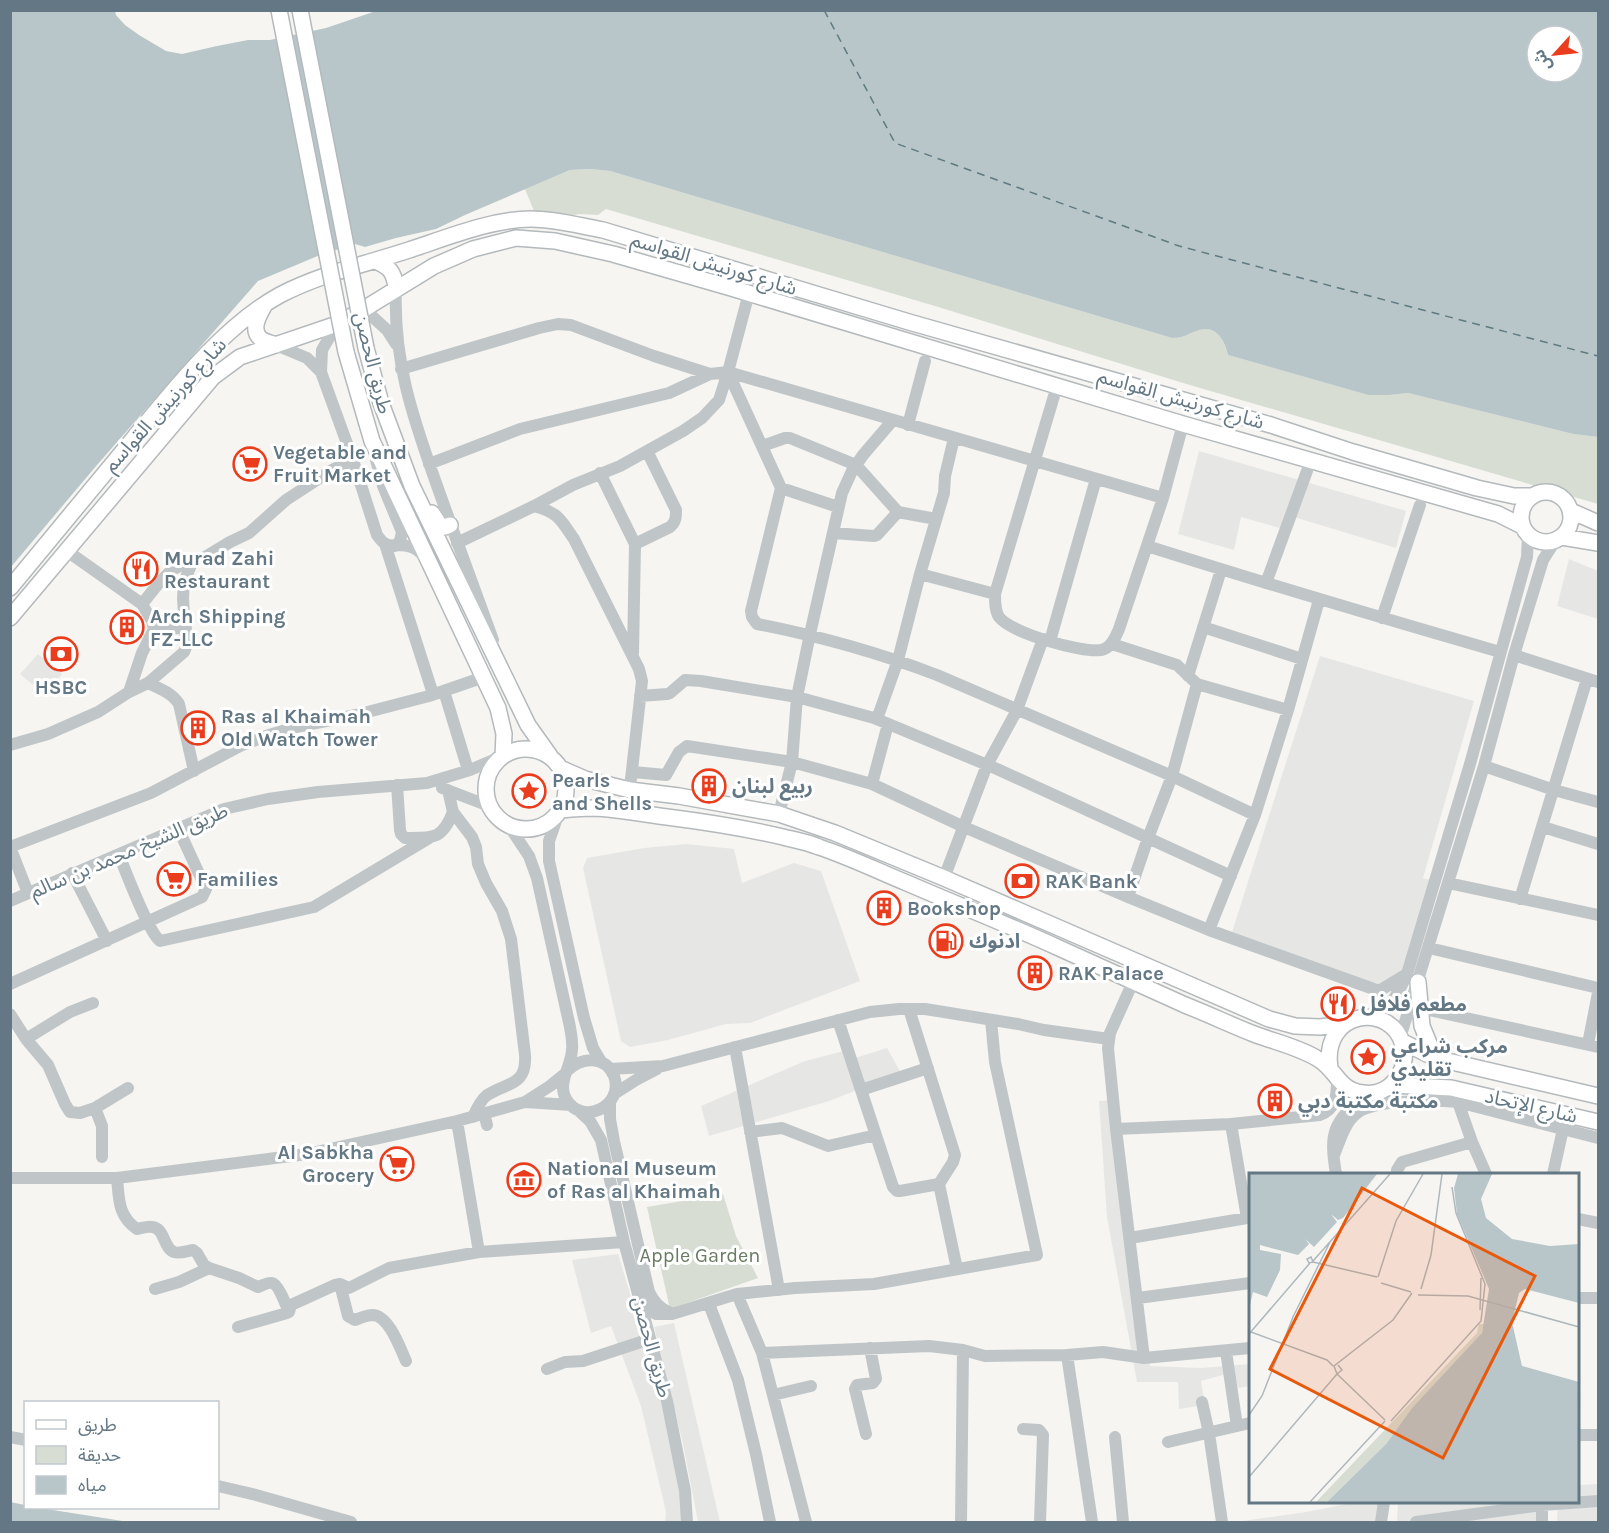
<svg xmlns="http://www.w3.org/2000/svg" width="1609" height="1533" viewBox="0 0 1609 1533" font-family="Karla,'Noto Sans Arabic',sans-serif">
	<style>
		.built { fill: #e6e7e5 }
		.green { fill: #d7ddd3 }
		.water { fill: #b8c6c9; fill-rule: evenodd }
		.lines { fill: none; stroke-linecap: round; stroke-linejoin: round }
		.ferry { stroke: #5f7b81; stroke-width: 1.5; stroke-dasharray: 8 6; stroke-linecap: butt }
		.major-casing { stroke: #b4b9bc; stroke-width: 18 }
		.minor { stroke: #c0c6c8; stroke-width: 12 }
		.major { stroke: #fff; stroke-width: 15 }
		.major-bridge-casing { stroke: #b4b9bc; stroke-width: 18; stroke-linecap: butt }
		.major-bridge { stroke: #fff; stroke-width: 15 }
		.labels { text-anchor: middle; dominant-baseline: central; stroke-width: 6; stroke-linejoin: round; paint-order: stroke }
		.street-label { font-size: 20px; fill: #637884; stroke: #fff }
		.poi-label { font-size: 20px; font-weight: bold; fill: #637884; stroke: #fff; text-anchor: start }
		.park-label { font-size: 20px; fill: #697b62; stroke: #fff }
		.inset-river { fill: none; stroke: #b8c6c9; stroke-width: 3 }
		.inset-road { fill: none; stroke: #aeb8bc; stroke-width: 1.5 }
		.view { fill: #e8590c; fill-opacity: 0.15; stroke: #e8590c; stroke-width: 3 }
		.inset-edge { fill: none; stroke: #637884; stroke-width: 3 }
	</style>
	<rect width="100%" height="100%" fill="#f6f5f2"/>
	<path class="built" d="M1199 451 1406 511 1396 548 1294 517 1290 531 1241 517 1234 550 1178 534Z
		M1569 559 1598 571V619L1557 606Z
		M38 654 62 674 45 695 20 674Z
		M1320 656 1474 701 1423 878 1431 880 1403 973 1381 985 1366 984 1232 932Z
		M687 844 734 849 742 883 794 863 821 871 860 981 750 1023 726 1024 668 1040 630 1047 621 1041 583 868 587 858 644 848Z
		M887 1048 901 1073 829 1101 709 1136 701 1106 805 1061 848 1050 855 1058Z
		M1112 1100 1150 1366 1201 1368 1250 1364V1386L1238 1388 1234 1372 1201 1381 1205 1405 1179 1409 1178 1382H1137L1107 1217 1099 1101Z
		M618 1254 642 1333 659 1378 679 1478 683 1522H665L666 1512 641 1406 611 1326 591 1333 572 1260Z
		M674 1323 720 1522H698L683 1444 654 1327Z
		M1598 1484V1522H1557L1558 1502H1578V1485Z
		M1357 1502H1378L1379 1522H1236L1306 1512Z
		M1398 1502H1540L1541 1522H1397Z"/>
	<path class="green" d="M590 169 610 171 1172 338C1186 338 1188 333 1199 329 1216 325 1225 341 1228 355L1368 395H1390L1408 393 1573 434 1598 437V504L1183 383 935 306 606 209 598 215 580 214 538 221 525 189 570 170Z
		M723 1194 736 1236 758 1278 670 1309 647 1207Z"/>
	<path class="water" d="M379 10 1598 11V437L1573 434 1408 393 1390 395H1368L1228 355C1225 341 1216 325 1199 330 1188 333 1186 338 1172 338L610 171 590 169 570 170 465 215 436 229 396 238 365 247 355 244 320 255 258 281 97 465 11 567V11H115L116 15 125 25 139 35 166 51 182 54 217 46 248 40H270L326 28ZM1537 36H1573V72H1537Z
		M10 1502 25 1505 26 1508H40L129 1522H11Z"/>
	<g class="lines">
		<path class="ferry" d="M824 10 895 143 1179 246 1598 356"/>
		<g class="major-casing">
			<path id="major" d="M375 261C390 267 394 272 396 288
				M264 306C259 315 250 330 261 339 265 342 271 343 276 345
				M366 348 381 403 412 486 528 725 550 756
				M346 352 372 441 498 708 504 734 503 756
				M1521 517a25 25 0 1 1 50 0a25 25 0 1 1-50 0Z
				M1571 511 1598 523
				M432 513 439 524 445 527 450 525
				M1562 537 1598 543
				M10 588C50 540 89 492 129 444 170 394 223 326 280 295 320 274 366 264 409 250 446 238 492 219 531 219 556 219 580 226 603 230L909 322 1271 425 1353 452 1477 488 1514 496H1532
				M10 618 213 377 240 357 337 324 364 309 434 266 473 249 516 238 555 241 613 254 728 287 1183 424 1498 514 1522 526
				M486 789a40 40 0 1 1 80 0a40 40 0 1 1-80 0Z
				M562 769 585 779 630 790 679 796 779 814 835 833 944 878 1269 1019 1295 1026 1320 1027 1345 1024
				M561 810C572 809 583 808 593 808 618 809 643 814 667 817 706 822 745 828 783 837 795 840 807 842 819 847 849 857 878 871 907 883 958 905 1009 925 1059 948 1101 967 1143 986 1185 1005 1208 1014 1231 1025 1254 1034 1275 1042 1299 1047 1318 1059 1337 1070 1338 1090 1363 1093 1389 1097 1410 1071 1403 1045 1391 1001 1321 1010 1330 1068
				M1418 982 1422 1026 1435 1058
				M1403 1042 1435 1058 1598 1096
				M1392 1085 1451 1088 1598 1122"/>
		</g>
		<path class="minor" d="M396 288C393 359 412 415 435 480 454 534 474 587 493 640
			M364 309 387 330 396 344
			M337 324 322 350 321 372 353 460 377 535C389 553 395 541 411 547 417 548 422 554 426 558
			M276 345 307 358 321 372
			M401 369 539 328 558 324 571 325 654 356 710 374 728 372 1163 498
			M728 372 781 488 751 611 752 617 757 624C819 636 879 653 937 675L1172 776 1255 815
			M1054 396 995 594C995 602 995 611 999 617 1011 633 1081 653 1101 650 1111 648 1115 638 1119 629L1163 498 1183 424
			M908 425 925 361
			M762 446 785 438H790L856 465 898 512 936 519
			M376 460 383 486 402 532 400 541 395 546
			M429 464 520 429 669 393 710 374
			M600 473 635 544 633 653
			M781 488 838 507
			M534 506C559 513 560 519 574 539L639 669 642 681 631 779
			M833 533 874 536 877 535 898 512
			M457 543 534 506 573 485 620 466 683 431 702 418 719 400 728 372 749 293
			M385 544 433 694
			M635 544 670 527C676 522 676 517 676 510L647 451
			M1147 546C1264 583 1382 618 1500 652
			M67 551 142 604 152 621 154 629 142 653 129 692
			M920 574 995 594
			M1266 583 1307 471
			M142 604C155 589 170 563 192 563
			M1382 618 1420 505
			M1203 627 1302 659
			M154 629 186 628
			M1050 641 1096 479
			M1112 644 1177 665 1197 684 1288 710
			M1514 655 1598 682
			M1188 676 1221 570
			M148 683 184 652 186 647 183 598 184 582 192 563 202 559 230 542 249 533 286 500 332 470 353 460
			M444 691 468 770
			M640 696 667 694 670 693 685 680 701 681 797 697 874 718 997 769 1231 876
			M877 719 898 660 920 574 944 493 945 476 954 438
			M10 745 48 734 98 712 129 692 148 683C159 688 172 693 179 704L194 771
			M1484 766 1554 790 1598 802
			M633 772 666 775 679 752 687 746 792 762 872 784 964 827 1128 897 1209 930 1371 988 1379 991 1407 974
			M872 784 888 724
			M397 785 400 830 401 834 405 838C433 838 442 840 453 812
			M442 788 489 806
			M448 790 453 812 472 837 476 847 478 864 486 883 502 911 511 939 525 1055C527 1087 506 1082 486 1096 480 1101 476 1110 473 1117
			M779 814 792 762 797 697 810 634 842 493 852 471 863 455 893 420
			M558 815 549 841V861L584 1018 593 1048 602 1063
			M509 826 529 856 537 878 570 1027C571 1034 573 1042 572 1050 571 1067 557 1083 566 1099 582 1127 625 1106 614 1076 605 1055 582 1057 568 1070
			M1543 827 1598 844
			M10 847 151 793 242 745 269 735 296 727 356 715 429 696 484 677
			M10 847 28 893
			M119 855C126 872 148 931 160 941L314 907 429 838
			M72 873 107 941
			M944 878 987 765 1017 710 1043 639
			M1448 883 1598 915
			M1128 897 1148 838 1172 776 1197 684
			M1520 899 1587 679
			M10 901 224 809 268 799 318 792 427 783 470 770 503 756
			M1209 930 1255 815 1288 710 1319 600
			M1429 948 1598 988
			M1133 982 1110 1033 1108 1048 1116 1129 1144 1358
			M10 984 202 897 206 889 178 828
			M1420 1008 1598 1047
			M909 1009 955 1155 953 1162 939 1184
			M10 1014 26 1039 48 1065 65 1104 70 1112 80 1113 95 1108 102 1126V1157
			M1367 1017C1393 1003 1395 1001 1407 974L1470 764 1527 557 1528 535
			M838 1020 893 1187 897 1191H900L939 1184 957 1269
			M1400 1038 1484 766 1514 655 1543 560 1555 541
			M26 1039 70 1012 93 1003
			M1588 1044 1598 993
			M735 1047 779 1290
			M610 1069 663 1066 870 1012 899 1009H925L1018 1024 1044 1030 1109 1039
			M861 1090 928 1068
			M614 1094 636 1080 657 1069
			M525 1102 571 1105
			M610 1102V1119L614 1141 649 1292C654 1302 659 1308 669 1312
			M1458 1102 1472 1142 1486 1174
			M95 1108 128 1088
			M578 1110 590 1121 601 1140 624 1242 667 1401 685 1491 687 1522
			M484 1113 487 1125
			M457 1121 479 1252 624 1242
			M1116 1129 1231 1124 1320 1115C1336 1109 1337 1096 1337 1080
			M750 1132 782 1128 828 1146 876 1135
			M1334 1155C1340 1141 1344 1124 1356 1114 1373 1099 1436 1100 1458 1102L1598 1138
			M1336 1174C1329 1131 1333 1124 1365 1094
			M1397 1174V1170L1402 1162 1472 1142
			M1553 1174 1563 1129
			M10 1178H117L307 1154 457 1121 525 1102 550 1086 566 1073
			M117 1178C119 1199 118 1216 137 1229 142 1228 148 1226 152 1227 165 1228 163 1248 174 1252 179 1254 187 1251 193 1250L197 1253 204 1265 209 1268 239 1278 258 1287C261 1286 268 1282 272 1283 278 1284 286 1305 289 1312
			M1578 1219 1598 1223
			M1130 1238 1247 1218 1231 1124
			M340 1284 348 1316 355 1320C360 1318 367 1315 373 1315 389 1316 400 1348 406 1361
			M155 1289 179 1282 209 1268
			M737 1294 762 1353 929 1346 963 1350 985 1356 1067 1355 1103 1352 1144 1358 1250 1348
			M1138 1298 1250 1283
			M1578 1298H1598
			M640 1303 656 1314H672L737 1294 795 1288 874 1284 1037 1255 995 1062 991 1020
			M709 1304 738 1380 756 1454 770 1522
			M238 1327 287 1313 289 1312 291 1305 335 1285 340 1284 349 1288 389 1268 479 1252
			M1226 1351 1237 1426
			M762 1353 806 1522
			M1067 1355 1092 1522
			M547 1369 565 1362 583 1361 650 1339
			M773 1395 811 1386
			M1202 1402 1209 1433 1222 1522
			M1023 1429 1039 1430 1043 1435 1040 1522
			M866 1434 855 1389 857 1385 873 1383 876 1379 870 1348
			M1578 1435H1598
			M10 1437 26 1440
			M1115 1437 1123 1522
			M1168 1442 1250 1423
			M218 1486 256 1495 351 1522
			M1542 1502V1522
			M961 1522 963 1350
			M1381 1522 1384 1502
			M1416 1522 1542 1505 1598 1501"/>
		<use href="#major" class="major"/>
		<g class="major-bridge-casing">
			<path id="major-bridge" d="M279 10 346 352
				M300 10 366 348"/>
		</g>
		<use href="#major-bridge" class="major-bridge"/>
	</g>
	<defs>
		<g id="supermarket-ring" transform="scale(1.725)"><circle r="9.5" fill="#fff" stroke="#ea3d1d" stroke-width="1.5"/><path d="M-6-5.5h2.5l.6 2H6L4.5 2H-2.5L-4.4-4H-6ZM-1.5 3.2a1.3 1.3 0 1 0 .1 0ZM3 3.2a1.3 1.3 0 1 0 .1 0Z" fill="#ea3d1d"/></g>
		<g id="restaurant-ring" transform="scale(1.725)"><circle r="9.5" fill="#fff" stroke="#ea3d1d" stroke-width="1.5"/><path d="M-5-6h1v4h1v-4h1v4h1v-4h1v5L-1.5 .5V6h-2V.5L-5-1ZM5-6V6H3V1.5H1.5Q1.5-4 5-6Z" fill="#ea3d1d"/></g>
		<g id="building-ring" transform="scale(1.725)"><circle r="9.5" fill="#fff" stroke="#ea3d1d" stroke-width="1.5"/><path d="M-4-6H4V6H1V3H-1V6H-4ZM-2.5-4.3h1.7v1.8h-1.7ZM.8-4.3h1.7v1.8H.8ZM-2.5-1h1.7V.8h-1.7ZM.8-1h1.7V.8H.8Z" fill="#ea3d1d"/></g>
		<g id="bank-ring" transform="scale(1.725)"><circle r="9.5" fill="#fff" stroke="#ea3d1d" stroke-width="1.5"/><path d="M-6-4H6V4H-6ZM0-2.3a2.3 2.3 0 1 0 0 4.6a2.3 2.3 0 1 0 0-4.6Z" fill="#ea3d1d"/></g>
		<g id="sight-ring" transform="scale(1.725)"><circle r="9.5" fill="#fff" stroke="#ea3d1d" stroke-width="1.5"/><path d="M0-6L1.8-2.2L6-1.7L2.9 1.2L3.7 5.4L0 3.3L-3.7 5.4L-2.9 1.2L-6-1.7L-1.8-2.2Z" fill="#ea3d1d"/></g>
		<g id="fuel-ring" transform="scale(1.725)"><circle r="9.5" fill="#fff" stroke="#ea3d1d" stroke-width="1.5"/><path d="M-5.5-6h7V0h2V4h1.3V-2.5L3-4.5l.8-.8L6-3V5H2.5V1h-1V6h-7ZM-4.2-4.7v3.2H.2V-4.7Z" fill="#ea3d1d"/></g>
		<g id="museum-ring" transform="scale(1.725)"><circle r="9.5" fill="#fff" stroke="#ea3d1d" stroke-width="1.5"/><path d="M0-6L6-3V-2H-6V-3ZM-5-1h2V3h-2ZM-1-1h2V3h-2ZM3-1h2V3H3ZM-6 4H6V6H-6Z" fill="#ea3d1d"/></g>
	</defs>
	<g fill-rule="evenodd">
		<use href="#supermarket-ring" x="250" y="464"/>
		<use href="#restaurant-ring" x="141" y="569"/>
		<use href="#building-ring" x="127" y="627"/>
		<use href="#bank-ring" x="61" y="654"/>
		<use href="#building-ring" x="198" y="728"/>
		<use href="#building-ring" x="709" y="786"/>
		<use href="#sight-ring" x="529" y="791"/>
		<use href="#supermarket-ring" x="174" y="879"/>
		<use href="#bank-ring" x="1022" y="881"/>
		<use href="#building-ring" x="884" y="908"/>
		<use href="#fuel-ring" x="946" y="941"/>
		<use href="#building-ring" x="1035" y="973"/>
		<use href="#restaurant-ring" x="1338" y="1004"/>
		<use href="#sight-ring" x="1368" y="1057"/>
		<use href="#building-ring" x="1275" y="1101"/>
		<use href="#supermarket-ring" x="397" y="1164"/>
		<use href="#museum-ring" x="524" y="1180"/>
	</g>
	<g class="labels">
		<g class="street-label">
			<text transform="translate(714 264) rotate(17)">شارع كورنيش القواسم</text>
			<text transform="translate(373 363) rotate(76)">طريق الحصن</text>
			<text transform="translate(1181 399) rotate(16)">شارع كورنيش القواسم</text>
			<text transform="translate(165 405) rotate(-48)">شارع كورنيش القواسم</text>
			<text transform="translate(129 851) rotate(-23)">طريق الشيخ محمد بن سالم</text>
			<text transform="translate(1531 1106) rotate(13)">شارع الإتحاد</text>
			<text transform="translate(652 1347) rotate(75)">طريق الحصن</text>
		</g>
		<g class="poi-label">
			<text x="273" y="452">Vegetable and<tspan x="273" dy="23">Fruit Market</tspan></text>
			<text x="164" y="558">Murad Zahi<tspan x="164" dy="23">Restaurant</tspan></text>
			<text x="150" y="616">Arch Shipping<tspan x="150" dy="23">FZ-LLC</tspan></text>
			<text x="61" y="687" text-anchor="middle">HSBC</text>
			<text x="221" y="716">Ras al Khaimah<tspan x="221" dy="23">Old Watch Tower</tspan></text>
			<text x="552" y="780">Pearls<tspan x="552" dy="23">and Shells</tspan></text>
			<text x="732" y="786">ربيع لبنان</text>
			<text x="197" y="879">Families</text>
			<text x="1045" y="881">RAK Bank</text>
			<text x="907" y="908">Bookshop</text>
			<text x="969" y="941">ادنوك</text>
			<text x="1058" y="973">RAK Palace</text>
			<text x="1361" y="1004">مطعم فلافل</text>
			<text x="1391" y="1046">مركب شراعي<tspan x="1391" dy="23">تقليدي</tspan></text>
			<text x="1298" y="1101">مكتبة مكتبة دبي</text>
			<text x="374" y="1152" text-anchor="end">Al Sabkha<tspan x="374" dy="23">Grocery</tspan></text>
			<text x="547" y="1168">National Museum<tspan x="547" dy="23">of Ras al Khaimah</tspan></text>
		</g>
		<g class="park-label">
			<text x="700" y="1255">Apple Garden</text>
		</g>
	</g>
	<g transform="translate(1249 1173)">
		<rect width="330" height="330" fill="#f6f5f2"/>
		<path d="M230 151H235L232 162 163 235 137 271 78 329H67L228 160Z" fill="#d7ddd3"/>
		<path d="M0 1H128L94 45 89 47 82 41 88 49 65 74 56 66 60 71 49 82 11 72V77L32 81 31 97 18 124 4 119 0 136ZM209 1H243L232 26 237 45 263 66 301 73 330 71V130L276 116 270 120 263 149 273 193 330 209V329H78L137 271 163 235 233 160 240 116 208 41 205 15Z" fill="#b8c6c9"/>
		<path class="inset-river" d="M92 329 219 196 248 195 276 215 330 227"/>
		<path class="inset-road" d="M62 84 64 89 60 90 58 86ZM64 88 141 1M64 89 128 104M129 104 147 48 174 1M132 110 162 119M172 116 182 82 193 1M169 122 219 123 330 154M231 137 232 105M2 159 78 187 84 193M0 161 61 90M89 192 93 197 88 201 85 193 144 147 163 120M88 201 136 247M0 242 13 223 44 144 81 69M142 248 232 148 236 111 207 40 203 14M0 304 88 201M61 329 136 248"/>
		<path class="view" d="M113 15 286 103 194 285 21 196Z"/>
		<rect width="330" height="330" class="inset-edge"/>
	</g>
	<rect width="1609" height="1533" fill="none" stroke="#637884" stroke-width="24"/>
	<rect x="24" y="1401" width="195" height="108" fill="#ffffff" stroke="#c1c9ce" stroke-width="1.5"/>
	<rect x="36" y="1420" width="30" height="9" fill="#ffffff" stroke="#c1c9ce" stroke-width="1.5"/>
	<text x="78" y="1431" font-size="18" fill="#637884">طريق</text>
	<rect x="36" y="1446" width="30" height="18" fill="#d7ddd3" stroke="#c1c9ce" stroke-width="1.5"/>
	<text x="78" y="1461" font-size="18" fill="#637884">حديقة</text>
	<rect x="36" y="1476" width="30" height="18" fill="#b8c6c9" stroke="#c1c9ce" stroke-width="1.5"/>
	<text x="78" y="1491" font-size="18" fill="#637884">مياه</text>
	<g transform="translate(1555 54) rotate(243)"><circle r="28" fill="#ffffff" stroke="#c1c9ce" stroke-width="1.5"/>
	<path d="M0-4.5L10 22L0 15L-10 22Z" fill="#ea3d1d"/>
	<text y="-9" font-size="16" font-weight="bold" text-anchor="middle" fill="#637884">ش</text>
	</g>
</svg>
